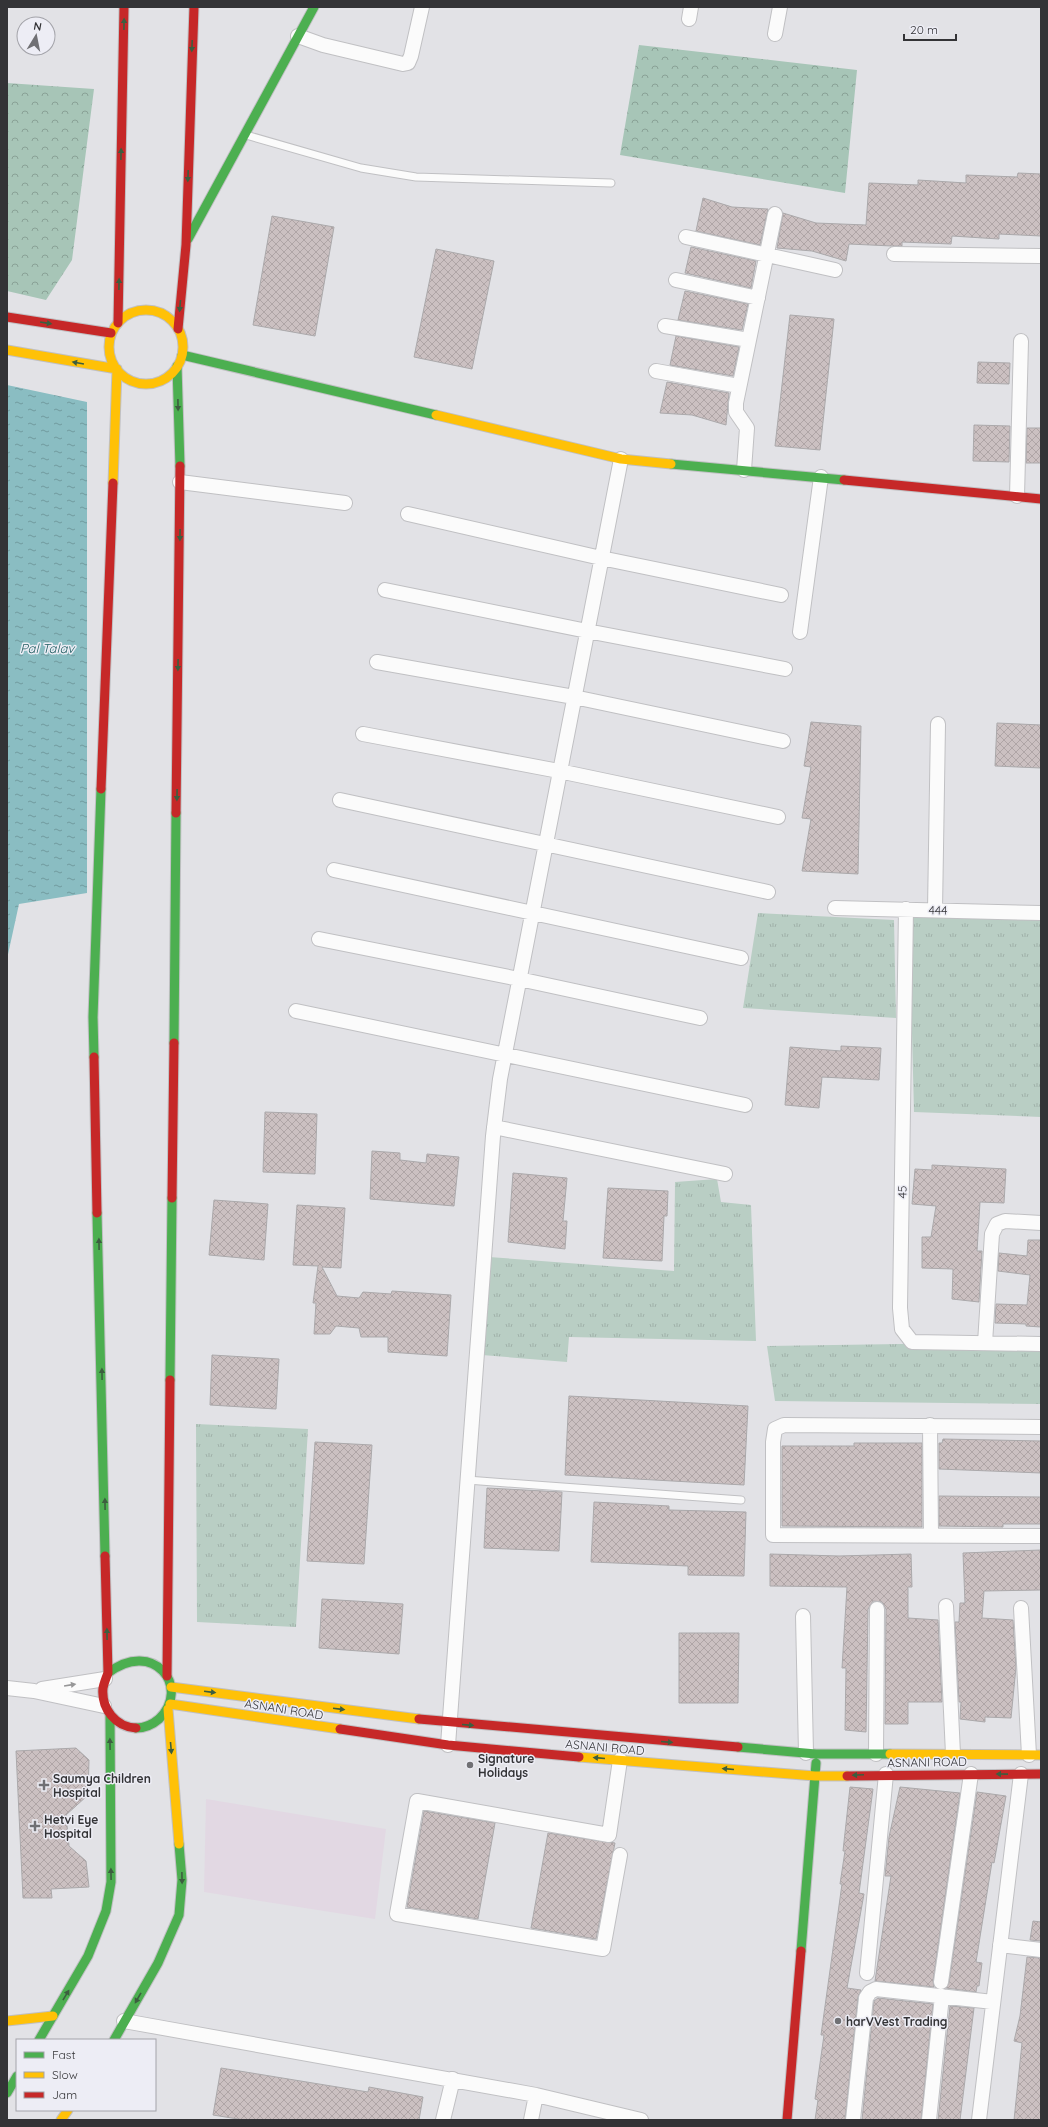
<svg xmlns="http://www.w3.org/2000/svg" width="1048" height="2127" viewBox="0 0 1048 2127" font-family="Quicksand,sans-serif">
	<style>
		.education { fill: #e2d8e3 }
		.grass { fill: url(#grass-tufts) }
		.forest { fill: url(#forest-crowns) }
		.water { fill: url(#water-ripples) }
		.building { fill: url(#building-cross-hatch); stroke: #aba9ab }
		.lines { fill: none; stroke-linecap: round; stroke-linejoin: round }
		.lane-casing { stroke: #c0c0c3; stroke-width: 9 }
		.street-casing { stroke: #c0c0c3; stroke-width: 16 }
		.fast-casing { stroke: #c0c0c3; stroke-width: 11 }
		.slow-casing { stroke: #c0c0c3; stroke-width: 11 }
		.jam-casing { stroke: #c0c0c3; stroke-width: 11 }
		.lane { stroke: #fbfbfb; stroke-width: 7 }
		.street { stroke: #fbfbfb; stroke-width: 14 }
		.fast { stroke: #4caf50; stroke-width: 9 }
		.slow { stroke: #ffc107; stroke-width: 9 }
		.jam { stroke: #c62828; stroke-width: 9 }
		.oneway { fill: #3c5e3f }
		.oneway2 { fill: #979798 }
		.poi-dot { fill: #707074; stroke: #ededf5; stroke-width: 1.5 }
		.labels { text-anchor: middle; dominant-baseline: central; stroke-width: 3; stroke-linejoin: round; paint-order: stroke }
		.street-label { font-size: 12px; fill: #333336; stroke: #ededf5 }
		.poi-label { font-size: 12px; font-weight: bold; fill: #333336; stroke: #ededf5; text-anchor: start }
		.water-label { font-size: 13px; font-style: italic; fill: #1e5c60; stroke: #ededf5 }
	</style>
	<defs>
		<pattern id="grass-tufts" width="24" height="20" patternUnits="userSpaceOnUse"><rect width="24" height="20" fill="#b9cec4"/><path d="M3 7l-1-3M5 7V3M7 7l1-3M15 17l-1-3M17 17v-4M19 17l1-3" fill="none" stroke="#a0b1a9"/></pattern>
		<pattern id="forest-crowns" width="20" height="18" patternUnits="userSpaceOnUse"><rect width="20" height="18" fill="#a7c5b7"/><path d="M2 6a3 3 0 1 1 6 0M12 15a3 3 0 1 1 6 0" fill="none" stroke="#89a196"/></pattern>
		<pattern id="water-ripples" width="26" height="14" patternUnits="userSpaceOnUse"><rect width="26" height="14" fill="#8abdc2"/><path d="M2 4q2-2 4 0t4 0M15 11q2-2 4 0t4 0" fill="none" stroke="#719a9e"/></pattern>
		<pattern id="building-cross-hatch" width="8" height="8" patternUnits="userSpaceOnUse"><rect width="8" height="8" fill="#cbc0c1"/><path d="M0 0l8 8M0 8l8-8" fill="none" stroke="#afa5a6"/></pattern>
	</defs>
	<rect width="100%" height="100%" fill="#e2e2e6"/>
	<path class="education" d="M206 1799 386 1829 375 1919 204 1892Z"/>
	<path class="grass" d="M758 913 894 920 896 1018 743 1008Z
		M909 914 1041 917V1117L914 1112Z
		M717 1179 721 1202 751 1205 756 1341 569 1337 567 1362 482 1355 489 1257 674 1271 675 1182Z
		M1041 1342V1404L775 1401 767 1346Z
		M196 1424 308 1429 296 1627 197 1622Z"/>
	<path class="forest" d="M639 45 857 70 845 193 620 155Z
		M7 83 94 89 72 260 46 300 7 291Z"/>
	<path class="water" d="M7 385 87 402V893L19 904 7 959Z"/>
	<path class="building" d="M1018 173 1041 174V236L999 234V239L952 236 951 244 902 242V246H892L849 244 846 261 812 251 777 248 783 213 816 223 866 225 869 183 918 185V180L966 183V175L1017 177Z
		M703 198 732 207 768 209 760 245 696 231Z
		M272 216 334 227 315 336 253 325Z
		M691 247 756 261 751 288 685 273Z
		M436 249 494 261 472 369 414 357Z
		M685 291 748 304 742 330 678 320Z
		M790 315 834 319 820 450 775 446Z
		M676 336 739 347 733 376 670 365Z
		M978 362 1010 363 1009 384 977 383Z
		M667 382 729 393 726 425 692 415 660 413Z
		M974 425 1010 426 1009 462 973 461Z
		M1027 428H1041V463H1026Z
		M811 722 861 726 858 874 802 871 811 819 802 818 811 767 804 766Z
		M997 723 1041 725V768L995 766Z
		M841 1046 881 1048 879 1080 822 1077 819 1108 785 1105 790 1047 841 1051Z
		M265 1112 317 1114 315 1174 263 1172Z
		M372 1151 400 1153V1160L426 1163 427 1154 459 1157 454 1206 370 1199Z
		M932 1165 1006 1169 1004 1203 980 1202 977 1251H982L979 1302 952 1299 953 1269 922 1268V1237H931L936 1206 912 1204 915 1169 932 1170Z
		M513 1173 567 1178 563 1221H567L565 1249 508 1242Z
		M608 1188 668 1191 667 1216H664L662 1261 603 1258Z
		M214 1200 268 1204 264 1260 209 1255Z
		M297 1205 345 1208 341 1268 322 1267 337 1296 359 1298 363 1292 391 1294 392 1291 451 1295 447 1356 388 1352V1337H361L359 1328 336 1326 330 1334H314L316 1303H313L318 1266 293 1265Z
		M1028 1240H1041V1327L1026 1326V1324L995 1323 996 1304 1027 1305 1030 1275 998 1271 999 1253 1027 1256Z
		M212 1355 279 1359 276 1409 210 1405Z
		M569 1396 748 1406 744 1485 565 1475Z
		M943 1439 1041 1441V1473L939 1469V1443H942Z
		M315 1442 372 1445 364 1564 307 1561Z
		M854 1443H922V1527L782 1526V1446H854Z
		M487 1488 562 1492 559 1551 484 1548Z
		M939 1496 1041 1497V1524H1003V1527L939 1526Z
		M594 1502 669 1506V1510L746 1512 744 1576 688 1575V1566L591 1562Z
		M1041 1550V1590L984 1591 982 1618 1013 1620 1016 1667 1011 1718 985 1717V1722L960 1719 961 1702H959L955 1622H959L960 1603H965L963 1553Z
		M770 1554 839 1556 911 1554 912 1587H908V1618L938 1620 942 1702H908V1724H885L886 1609 882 1602 873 1601 868 1609 866 1732 845 1730 846 1668H842L847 1587 770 1586Z
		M322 1599 403 1604 399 1654 319 1648Z
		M679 1633H739L738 1703H679Z
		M76 1748 89 1760 88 1795 66 1815 69 1846 86 1861 89 1887 51 1889 52 1898H23L16 1751Z
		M850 1787 873 1789 859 1893 864 1894 847 1988 861 1990 858 1997 845 2120H815L818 2100 815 2099 824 2035H821L842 1884H840L845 1851H843Z
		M900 1787 960 1793 933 1981 934 1987 875 1981 891 1876H885L889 1837Z
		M977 1792 1006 1796 994 1863 992 1862 976 1962 982 1963 979 1986H977L976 1992 946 1988 949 1983Z
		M424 1811 495 1823 478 1919 407 1907Z
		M548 1833 615 1843 596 1939 531 1928Z
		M1033 1921 1041 1922V1941L1030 1940Z
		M1027 1957 1041 1958V2120H1014L1022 2043 1014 2041 1020 2016Z
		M878 1998 933 2004 921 2120H862L874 2001Z
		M950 2006 974 2008 960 2120H938Z
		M221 2068 368 2092 369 2087 423 2097 419 2120H244L213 2115Z"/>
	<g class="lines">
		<g class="lane-casing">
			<path id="lane" d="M246 135 361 168 416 177 611 183
				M467 1480 741 1500"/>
		</g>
		<g class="street-casing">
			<path id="street" d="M689 19 691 7
				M775 34 780 7
				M298 36 323 45 403 64 408 63 411 56 422 7
				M686 237 835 270
				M894 254 1041 256
				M676 280 758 298
				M665 326 749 340
				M656 371 739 386
				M744 470 747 428 736 412V403L775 214
				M180 482 345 503
				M1017 496 1021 341
				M408 514 601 558 781 595
				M385 590 587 631 785 669
				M800 632 821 477
				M377 662 574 697 783 741
				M363 734 559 771 778 817
				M340 800 768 892
				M334 870 741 958
				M835 908 1041 913
				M906 909 900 1308 902 1329 912 1342 1041 1344
				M935 910 938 724
				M319 939 519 979 700 1018
				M296 1011 745 1105
				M494 1127 725 1174
				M985 1343 992 1234 997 1224 1005 1221 1041 1223
				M930 1425 931 1536
				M1041 1427 784 1425 775 1429 773 1442V1535L1041 1536
				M946 1606 953 1754
				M1021 1608 1029 1755
				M803 1616 806 1753
				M7 1688 34 1691 104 1706
				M42 1689 105 1679
				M448 1745 493 1136 500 1079 621 459
				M876 1754 877 1609
				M620 1855 603 1949 397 1914 417 1801 609 1835 620 1760
				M1000 1945 1041 1950
				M867 1973 886 1774
				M941 1982 971 1774
				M124 2021 536 2095 641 2120
				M443 2120 453 2079
				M531 2120 536 2095
				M853 2120 866 1998 870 1992 876 1989 993 2002
				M929 2120 942 1996
				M979 2120 1021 1774"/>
		</g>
		<g class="fast-casing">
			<path id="fast" d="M188 239 314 7
				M182 355 436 415
				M177 366 180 466
				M671 464 844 480
				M174 1043 176 813
				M94 1057 93 1017 101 789
				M97 1213 105 1556
				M170 1380 172 1198
				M108 1673C153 1638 192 1687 159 1719 152 1725 145 1728 136 1728
				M738 1747 816 1754H890
				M801 1951 816 1763
				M39 2040 88 1956 106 1911 111 1882 110 1716
				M114 2040 158 1963 179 1915 182 1880 179 1844
				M7 2093 17 2076"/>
		</g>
		<g class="slow-casing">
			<path id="slow" d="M109 347a37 37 0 1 1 74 0a37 37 0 1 1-74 0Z
				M7 350 117 369 113 483
				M436 415 621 459 671 464
				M171 1687 419 1719
				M170 1704 340 1729
				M168 1709 179 1844
				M890 1754 1041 1755
				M579 1757 815 1776H847
				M7 2021 53 2016
				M61 2120 68 2110"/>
		</g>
		<g class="jam-casing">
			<path id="jam" d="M7 317 111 333
				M118 323 124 7
				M178 329 186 245 194 7
				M844 480 1041 499
				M101 789 113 483
				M176 813 180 466
				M94 1057 97 1213
				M172 1198 174 1043
				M105 1556 108 1673C106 1678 104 1683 103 1688 101 1709 116 1727 136 1728
				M167 1676 170 1380
				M419 1719 738 1747
				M340 1729 448 1745 579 1757
				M847 1776 1041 1774
				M787 2120 801 1951"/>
		</g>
		<use href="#lane" class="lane"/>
		<use href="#street" class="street"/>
		<use href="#fast" class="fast"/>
		<use href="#slow" class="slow"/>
		<use href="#jam" class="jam"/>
	</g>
	<defs><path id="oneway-solid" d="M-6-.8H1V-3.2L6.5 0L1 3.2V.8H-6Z"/></defs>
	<g class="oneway">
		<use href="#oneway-solid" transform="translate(124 24) rotate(-89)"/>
		<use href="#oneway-solid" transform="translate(192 46) rotate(92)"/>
		<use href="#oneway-solid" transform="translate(121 154) rotate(-89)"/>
		<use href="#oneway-solid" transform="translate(188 176) rotate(92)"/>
		<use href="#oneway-solid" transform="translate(119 284) rotate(-89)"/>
		<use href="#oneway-solid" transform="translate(180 306) rotate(95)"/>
		<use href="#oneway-solid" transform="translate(46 323) rotate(9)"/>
		<use href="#oneway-solid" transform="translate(78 363) rotate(-170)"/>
		<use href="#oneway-solid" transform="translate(178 405) rotate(89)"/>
		<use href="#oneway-solid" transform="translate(180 535) rotate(91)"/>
		<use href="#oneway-solid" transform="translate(178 665) rotate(91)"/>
		<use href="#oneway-solid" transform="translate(177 795) rotate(91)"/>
		<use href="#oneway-solid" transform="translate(99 1244) rotate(-91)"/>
		<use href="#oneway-solid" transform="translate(102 1374) rotate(-91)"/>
		<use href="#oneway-solid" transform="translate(105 1504) rotate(-91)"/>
		<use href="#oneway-solid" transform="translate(107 1634) rotate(-91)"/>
		<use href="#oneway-solid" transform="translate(210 1692) rotate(7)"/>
		<use href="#oneway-solid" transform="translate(339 1709) rotate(7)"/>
		<use href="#oneway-solid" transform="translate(468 1725) rotate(5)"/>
		<use href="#oneway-solid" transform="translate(667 1742) rotate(5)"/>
		<use href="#oneway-solid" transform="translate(110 1744) rotate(-91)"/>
		<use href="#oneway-solid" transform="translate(171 1748) rotate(85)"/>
		<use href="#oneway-solid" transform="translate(599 1758) rotate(-175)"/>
		<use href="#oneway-solid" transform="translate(728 1769) rotate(-175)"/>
		<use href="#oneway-solid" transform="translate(1002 1774) rotate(-179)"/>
		<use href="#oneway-solid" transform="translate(858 1775) rotate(178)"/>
		<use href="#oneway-solid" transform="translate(111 1874) rotate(-91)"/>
		<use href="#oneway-solid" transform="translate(182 1878) rotate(89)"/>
		<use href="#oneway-solid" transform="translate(66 1995) rotate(-59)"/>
		<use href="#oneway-solid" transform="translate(138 1998) rotate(120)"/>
	</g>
	<use class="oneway2" href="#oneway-solid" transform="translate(70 1685) rotate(-9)"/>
	<g class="poi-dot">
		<circle cx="470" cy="1765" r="4"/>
		<path d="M42 1779h4v4h4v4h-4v4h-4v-4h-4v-4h4z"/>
		<path d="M33 1820h4v4h4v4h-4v4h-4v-4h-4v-4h4z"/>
		<circle cx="838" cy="2021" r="4"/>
	</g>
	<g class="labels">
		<g class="street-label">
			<text transform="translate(938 910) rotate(1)">444</text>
			<text transform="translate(902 1192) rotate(-89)">45</text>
			<text transform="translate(284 1709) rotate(9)">ASNANI ROAD</text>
			<text transform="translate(605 1747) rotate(5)">ASNANI ROAD</text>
			<text transform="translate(927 1762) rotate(-1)">ASNANI ROAD</text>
		</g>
		<g class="poi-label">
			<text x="478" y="1758">Signature<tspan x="478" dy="14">Holidays</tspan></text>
			<text x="53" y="1778">Saumya Children<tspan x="53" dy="14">Hospital</tspan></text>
			<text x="44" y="1819">Hetvi Eye<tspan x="44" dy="14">Hospital</tspan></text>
			<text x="846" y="2021">harVVest Trading</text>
		</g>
		<g class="water-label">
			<text x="47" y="648">Pal Talav</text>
		</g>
	</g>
	<rect width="1048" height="2127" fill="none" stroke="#333336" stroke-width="16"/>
	<rect x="16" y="2039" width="140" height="72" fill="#ededf5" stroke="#a3a3a9"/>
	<rect x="24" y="2052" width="20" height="6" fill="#4caf50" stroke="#a3a3a9"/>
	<text x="52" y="2059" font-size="12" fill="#333336">Fast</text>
	<rect x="24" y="2072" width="20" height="6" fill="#ffc107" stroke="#a3a3a9"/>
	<text x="52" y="2079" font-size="12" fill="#333336">Slow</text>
	<rect x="24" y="2092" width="20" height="6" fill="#c62828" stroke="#a3a3a9"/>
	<text x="52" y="2099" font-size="12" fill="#333336">Jam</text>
	<g transform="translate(36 36) rotate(10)"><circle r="19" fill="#ededf5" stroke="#a3a3a9"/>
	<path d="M0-3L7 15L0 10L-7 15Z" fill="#707074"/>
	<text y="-6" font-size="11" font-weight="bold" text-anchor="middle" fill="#333336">N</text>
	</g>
	<path d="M904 34v6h52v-6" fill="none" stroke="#333336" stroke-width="2"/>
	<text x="910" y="34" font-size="12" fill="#333336" stroke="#ededf5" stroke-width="3" paint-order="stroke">20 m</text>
</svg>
